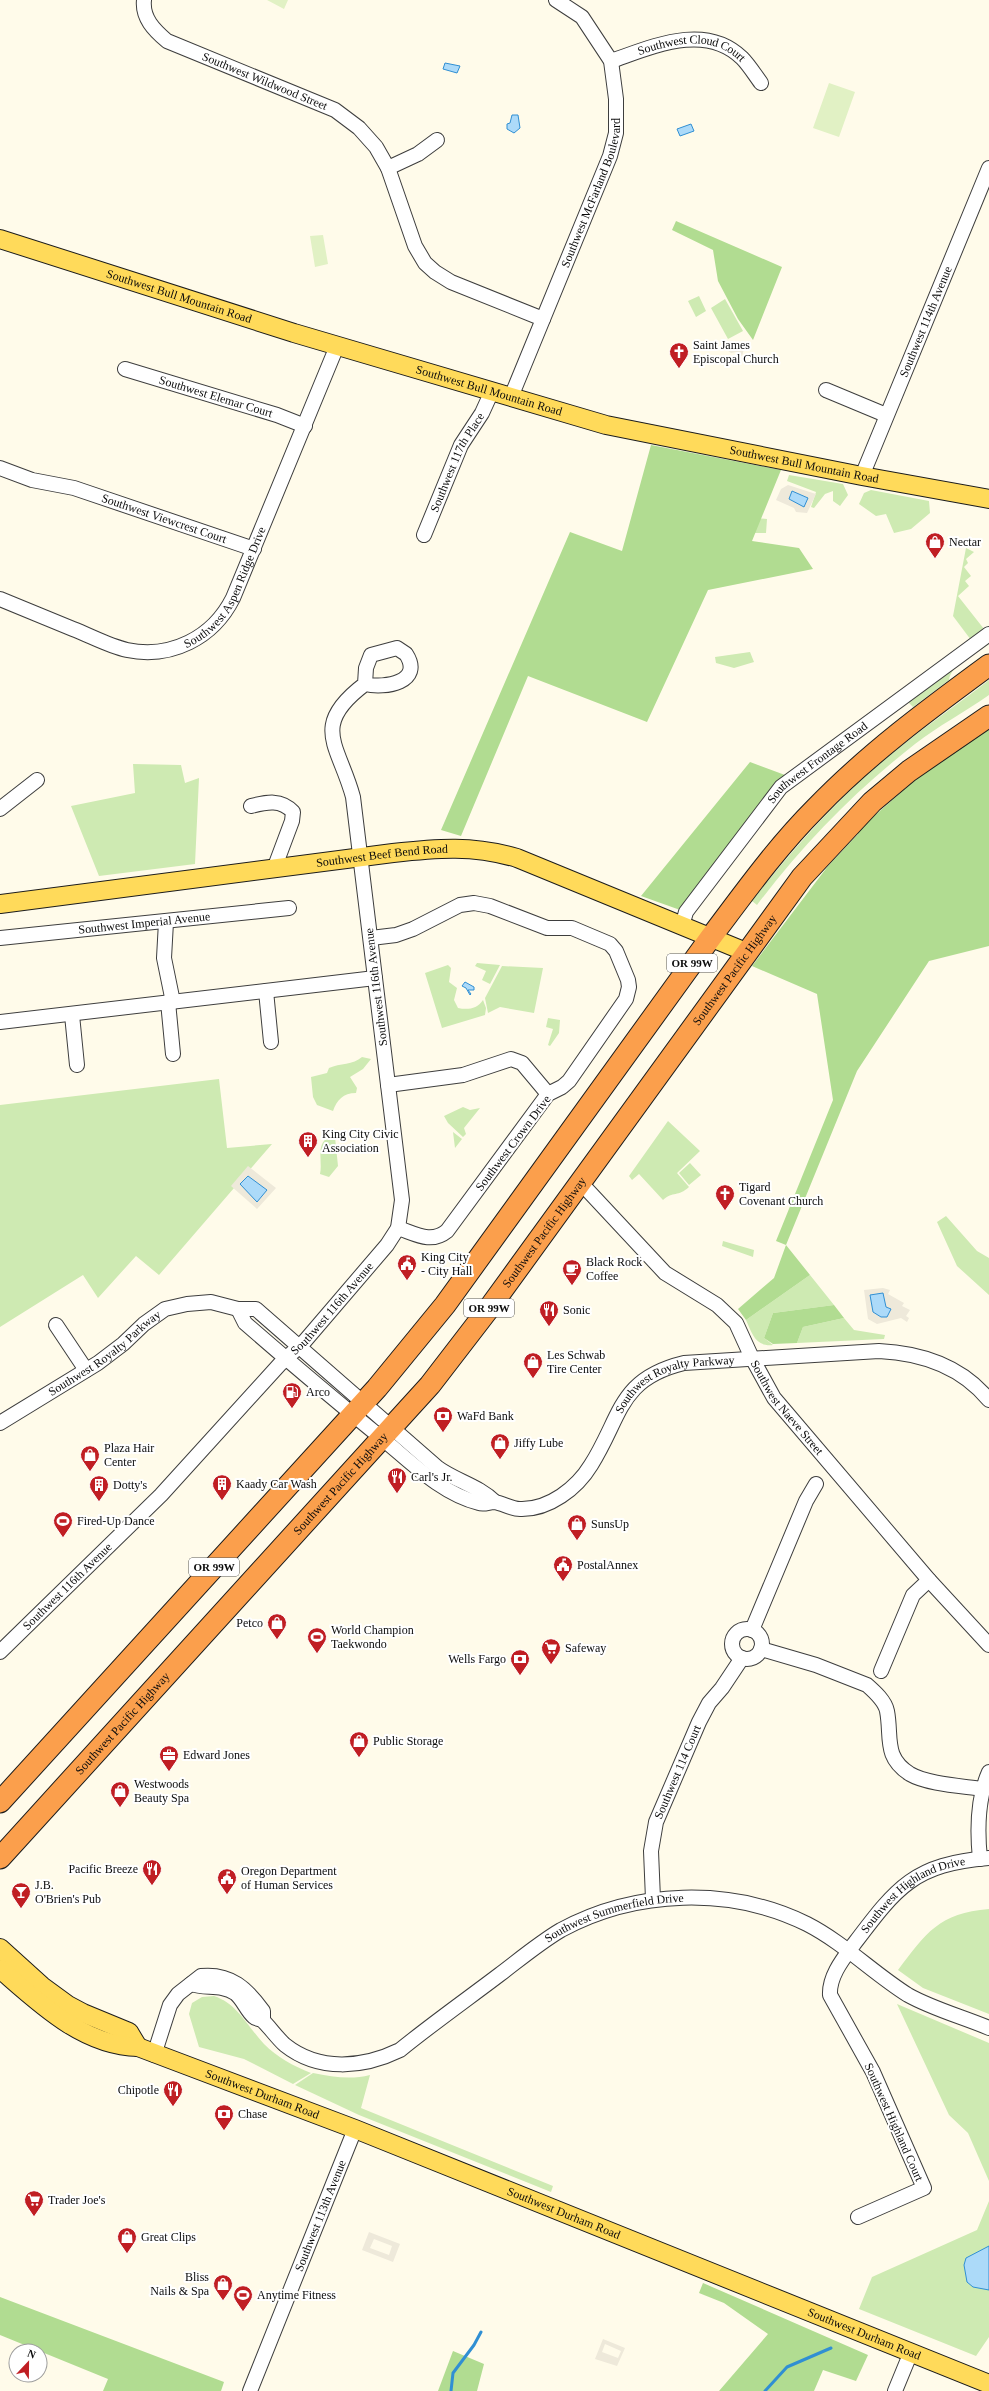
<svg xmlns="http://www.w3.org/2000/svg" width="989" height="2391" viewBox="0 0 989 2391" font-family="Georgia,serif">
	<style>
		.green { fill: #ceeab2 }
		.forest { fill: #b1dc91 }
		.pitch { fill: #e1f1c4 }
		.plaza { fill: #eee9da; fill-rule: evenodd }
		.water { fill: #acdaf9; stroke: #308fd3 }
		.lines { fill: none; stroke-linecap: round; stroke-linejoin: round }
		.stream { stroke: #308fd3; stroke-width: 3 }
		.minor-casing { stroke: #3e3e3e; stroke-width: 16 }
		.major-casing { stroke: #1c1c1c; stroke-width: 20 }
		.highway-casing { stroke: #1c1c1c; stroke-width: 23 }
		.minor { stroke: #fff; stroke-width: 14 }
		.major { stroke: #ffda5a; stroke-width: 18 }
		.highway { stroke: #fb9f4c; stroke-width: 21 }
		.labels { text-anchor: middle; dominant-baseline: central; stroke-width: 4; stroke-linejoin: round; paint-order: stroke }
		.shield { fill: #fff; stroke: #545454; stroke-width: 1 }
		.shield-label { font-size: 11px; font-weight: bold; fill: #0b0b0b }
		.street-label { font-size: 12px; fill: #0b0b0b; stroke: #fff }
		.poi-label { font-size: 12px; fill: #0b0b0b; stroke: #fff; text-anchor: start }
	</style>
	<rect width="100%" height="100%" fill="#fffbea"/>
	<path class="green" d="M699 296 706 311 696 317 688 301Z
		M725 299 743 331 728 339 711 308Z
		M789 475 843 484 848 495 840 506 833 501V491L825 494 814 508 811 507 816 492 787 481Z
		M871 490 929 501 930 513 911 529 894 533 886 514 876 516 859 504 864 493Z
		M755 518 767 519 766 533H754Z
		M966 548 974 552 966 559 968 563 964 567 971 576 965 581 969 586 958 596 984 629 971 640 953 616Z
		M989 641V644C977 653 951 664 949 680L913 707 905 699Z
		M750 652 754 662 734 668 716 663 715 657Z
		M989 680V695C965 712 938 726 915 744 855 791 803 844 757 905L752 901C784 860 819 820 857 784 898 745 945 714 989 680Z
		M133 764 181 765 185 783 199 778 195 864 99 876 71 806 135 793Z
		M477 963 500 965 490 984 482 980 486 971 475 966Z
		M448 965 451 968 449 982 457 988 454 1000 458 1008C468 1010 477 1009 483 1000L486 1008 485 1015 442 1028 425 973Z
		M502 966 543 968 534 1013 500 1007 488 1013 485 998Z
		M548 1018 560 1020 559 1033 550 1046 548 1045 553 1029 546 1027Z
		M362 1057 371 1059 363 1069 350 1077 357 1088 356 1093C343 1093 337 1100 333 1111L317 1105 313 1097 311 1077 327 1073 329 1068C340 1063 353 1065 362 1057Z
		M219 1079 227 1148 272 1144 159 1275 136 1256 98 1298 83 1275 0 1327V1105Z
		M463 1107 470 1110 480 1108 464 1128 466 1134 463 1137 448 1123 444 1116Z
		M668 1121 700 1151 677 1173 689 1187C678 1197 673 1191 663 1200L639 1174 632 1180 629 1176Z
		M453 1132 462 1139 455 1148Z
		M329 1137H335L338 1166 329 1177 320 1174C323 1162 315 1144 329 1137Z
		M690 1163 701 1175 689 1185 679 1173Z
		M946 1216 977 1251 989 1258V1295L957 1266 937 1222Z
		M723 1241 754 1250 753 1257 722 1246Z
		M810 1275 834 1305 773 1313 764 1338 773 1345C756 1347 752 1334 746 1320Z
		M844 1318 854 1330 885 1335 884 1339 797 1343 803 1327Z
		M989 1909V2014L923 1988 898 1970C926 1933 939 1913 989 1909Z
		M214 1996C238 2004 247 2026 264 2044 277 2057 293 2066 311 2073L293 2084 244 2059 199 2047 189 2014 192 2003 202 1997Z
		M897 2004 989 2043V2181L968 2133 949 2115Z
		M313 2073C333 2077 351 2080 370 2075L361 2108 553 2186 551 2192 359 2115 295 2085Z
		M989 2201V2337L976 2356 859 2309 872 2277 977 2230Z"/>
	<path class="forest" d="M676 221 782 267 753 340 738 319 718 281 713 250 672 230Z
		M651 445 781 470 752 541 799 548 813 569 708 590 647 722 528 676 461 836 441 830 570 532 622 551Z
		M989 727V946L929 961 857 1071 786 1245 810 1275 746 1320 738 1309 774 1278 786 1245 776 1241 833 1100 817 994 752 966 828 866 858 834 856 832 915 780Z
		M750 762 785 775 683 911 641 896Z
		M834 1305 844 1318 803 1327 797 1343 773 1344 764 1338 773 1313Z
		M703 2283 868 2355 856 2381 823 2370 814 2391H719L768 2334 724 2303 699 2293Z
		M0 2297 224 2382 221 2391H103L108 2379 0 2335Z
		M453 2351 484 2364 477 2391H438Z"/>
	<path class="pitch" d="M267 0H288L284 9Z
		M829 83 855 92 839 137 813 128Z
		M323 235 328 264 315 267 310 236Z"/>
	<path class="plaza" d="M731 341 735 342 738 346H745L742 356 736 352 731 353 727 350V345Z
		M788 485 816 494 807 513 796 512 794 508 776 500 781 489Z
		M248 1166 276 1188 257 1209 231 1186Z
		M883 1288 890 1290 888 1294 904 1303 902 1306 910 1310 906 1316 909 1318 907 1322 901 1318 877 1324 868 1319 864 1290Z
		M369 2232 400 2244 393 2262 362 2250ZM374 2239 392 2246 389 2255 370 2248Z
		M603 2339 625 2348 617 2366 595 2359ZM605 2344 621 2351 618 2358 602 2352Z"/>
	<path class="water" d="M445 63 460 66 457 73 443 69Z
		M512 115H518L520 128 514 133 507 129V124L510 123Z
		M691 124 694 131 680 136 677 129Z
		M792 491 808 498 804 507 789 499Z
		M465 982 474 987V990H468L471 994 470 995 466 988 462 986Z
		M248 1176 267 1190 257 1202 240 1184Z
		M883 1293 886 1307 891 1309 887 1317H881L873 1312 870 1295Z
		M989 2246V2290L973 2287 967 2282 964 2265 966 2258Z"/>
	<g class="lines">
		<path class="stream" d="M451 2391 453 2373 474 2345 481 2332
			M765 2391 787 2367 831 2348"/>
		<g class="minor-casing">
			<g id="minor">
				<path id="s1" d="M144 0C142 18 154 30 167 41L335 110 359 128 376 147 388 168 415 246 425 263 435 272 451 282 543 319"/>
				<path id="s2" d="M611 61C652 47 705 22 742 58 749 65 755 75 761 83"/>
				<path d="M388 168 418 154 437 140"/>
				<path id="s3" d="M125 369 277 415 305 426"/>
				<path d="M826 390 886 415"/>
				<path id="s4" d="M511 397 610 156 616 133V99L611 61 582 17 556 0"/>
				<path id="s5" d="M0 468 32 480 74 488 254 549"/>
				<path id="s6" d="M862 476 989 168"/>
				<path id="s7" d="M424 535 461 445 482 413 492 391"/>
				<path id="s8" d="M0 599C24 609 49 619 73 629 91 636 109 646 127 650 171 659 213 638 233 598L337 346"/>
				<path d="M251 806C267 802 281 799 293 812L292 821 274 869"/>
				<path d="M0 809 37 780"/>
				<path d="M166 922 164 958 173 1002"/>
				<path id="s9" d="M682 926 686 912 781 787 989 634"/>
				<path id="s10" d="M0 938 289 908"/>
				<path d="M371 938 396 935 413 929 460 905 474 903 490 906 547 928H572L610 944 616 951 628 980 629 987 626 999 569 1081 562 1087 548 1094 447 1231C431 1244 416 1234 398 1228"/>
				<path d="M266 991 271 1042"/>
				<path d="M168 1002 173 1054"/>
				<path d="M72 1015 77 1065"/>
				<path d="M0 1022 375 978"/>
				<path d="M388 1085 463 1075 511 1059 522 1063 548 1094"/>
				<path id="s11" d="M580 1182 665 1273 717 1305 736 1323 752 1358 774 1398 929 1580 989 1645"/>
				<path id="s12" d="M238 1309 245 1323C291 1363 337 1402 384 1440 412 1463 442 1494 479 1503 484 1505 489 1502 494 1502 503 1503 511 1509 520 1509 549 1510 577 1488 591 1465 622 1416 618 1379 684 1363L879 1351C921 1353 961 1366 989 1400"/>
				<path d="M56 1325 86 1370"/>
				<path id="s13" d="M0 1423 98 1363 123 1344 144 1324 165 1309 187 1304 211 1302 238 1309H256L438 1468C456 1481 479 1486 495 1502"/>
				<circle cx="747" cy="1644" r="15"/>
				<path d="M752 1630 806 1501 816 1484"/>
				<path d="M761 1649 816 1665 867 1685C875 1692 885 1701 887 1711 892 1737 883 1757 910 1774 927 1784 962 1786 982 1789"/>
				<path id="s14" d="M0 1652 161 1495 280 1364 304 1342 387 1245 398 1228 402 1200 353 797C339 745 309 726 365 684 385 689 424 682 406 654L397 648 371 655 366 668 365 684"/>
				<path d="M881 1671 913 1595 929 1580"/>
				<path d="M980 1859C977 1830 977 1799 989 1772"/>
				<path id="s15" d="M653 1899 651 1851 656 1822 699 1722 709 1703 722 1688 742 1658"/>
				<path id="s16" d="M191 1984C206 1989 221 1984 235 1993 243 1999 246 2010 254 2017 256 2019 260 2019 262 2020 268 2025 277 2038 285 2045 319 2072 363 2068 400 2050 432 2024 466 2000 499 1975 519 1960 539 1943 561 1930 635 1890 730 1886 807 1924 844 1943 873 1973 908 1995 933 2009 963 2017 989 2028"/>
				<path d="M154 2055 170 2005 178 1994 201 1976C231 1973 247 1989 263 2011V2020"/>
				<path id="s17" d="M858 2217 924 2188 873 2072 830 1995C829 1976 843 1959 854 1944 897 1887 914 1864 989 1858"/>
				<path id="s18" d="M250 2391 355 2129"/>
				<path d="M895 2391 911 2352"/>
			</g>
		</g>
		<g class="major-casing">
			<g id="major">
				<path id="s19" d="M0 239 294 333 606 425 862 476 989 499"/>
				<path id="s20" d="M0 904 393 853C438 848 473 845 517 858L746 952"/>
				<path d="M0 1948 42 1986 68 2005 83 2013 129 2032 138 2047"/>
				<path id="s21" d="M0 1969C39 2003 83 2046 138 2047L355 2129 989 2384"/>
			</g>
		</g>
		<g class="highway-casing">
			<g id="highway">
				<path d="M0 1802 377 1388 445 1305 711 937C744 893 777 847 816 808 868 754 929 709 989 665"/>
				<path id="s22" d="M0 1858 430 1385 490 1307 802 877 872 802 909 771 989 716"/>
			</g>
		</g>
		<use href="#minor" class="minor"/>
		<use href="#major" class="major"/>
		<use href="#highway" class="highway"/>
	</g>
	<defs>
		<g id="church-pin" transform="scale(1)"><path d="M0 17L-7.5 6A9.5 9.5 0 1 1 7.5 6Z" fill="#c01e23" stroke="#fff"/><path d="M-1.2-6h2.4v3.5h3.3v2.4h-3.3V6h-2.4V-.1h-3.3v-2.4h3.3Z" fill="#fff"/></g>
		<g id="shop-pin" transform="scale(1)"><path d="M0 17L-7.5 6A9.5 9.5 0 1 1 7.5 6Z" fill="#c01e23" stroke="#fff"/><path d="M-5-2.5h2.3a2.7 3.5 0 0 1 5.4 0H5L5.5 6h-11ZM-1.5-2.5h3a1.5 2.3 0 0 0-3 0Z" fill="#fff"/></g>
		<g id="building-pin" transform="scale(1)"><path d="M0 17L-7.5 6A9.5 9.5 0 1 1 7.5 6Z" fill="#c01e23" stroke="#fff"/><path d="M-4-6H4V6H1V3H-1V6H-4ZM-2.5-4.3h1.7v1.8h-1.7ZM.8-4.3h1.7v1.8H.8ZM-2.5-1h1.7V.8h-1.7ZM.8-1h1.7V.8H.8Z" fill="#fff"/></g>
		<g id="civic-pin" transform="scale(1)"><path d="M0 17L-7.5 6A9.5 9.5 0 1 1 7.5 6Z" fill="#c01e23" stroke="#fff"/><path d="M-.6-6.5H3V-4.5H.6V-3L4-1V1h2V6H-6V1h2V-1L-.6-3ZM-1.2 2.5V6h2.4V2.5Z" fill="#fff"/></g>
		<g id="cafe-pin" transform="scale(1)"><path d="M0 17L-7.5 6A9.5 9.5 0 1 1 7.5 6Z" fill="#c01e23" stroke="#fff"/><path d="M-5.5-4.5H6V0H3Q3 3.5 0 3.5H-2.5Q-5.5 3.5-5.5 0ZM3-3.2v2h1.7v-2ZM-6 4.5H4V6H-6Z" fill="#fff"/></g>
		<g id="restaurant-pin" transform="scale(1)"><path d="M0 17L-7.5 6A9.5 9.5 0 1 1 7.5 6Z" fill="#c01e23" stroke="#fff"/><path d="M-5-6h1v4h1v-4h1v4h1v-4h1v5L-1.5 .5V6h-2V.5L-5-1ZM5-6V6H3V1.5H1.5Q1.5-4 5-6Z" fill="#fff"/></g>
		<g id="fuel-pin" transform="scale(1)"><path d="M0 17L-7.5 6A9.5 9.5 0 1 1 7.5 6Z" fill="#c01e23" stroke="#fff"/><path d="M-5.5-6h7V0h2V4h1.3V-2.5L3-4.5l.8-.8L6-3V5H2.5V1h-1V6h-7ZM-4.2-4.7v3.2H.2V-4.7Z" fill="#fff"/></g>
		<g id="bank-pin" transform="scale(1)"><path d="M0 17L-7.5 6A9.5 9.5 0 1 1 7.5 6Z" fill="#c01e23" stroke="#fff"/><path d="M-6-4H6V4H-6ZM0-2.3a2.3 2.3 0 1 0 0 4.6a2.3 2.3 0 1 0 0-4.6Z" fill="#fff"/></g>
		<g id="stadium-pin" transform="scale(1)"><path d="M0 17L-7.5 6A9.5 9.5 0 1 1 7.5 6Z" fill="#c01e23" stroke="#fff"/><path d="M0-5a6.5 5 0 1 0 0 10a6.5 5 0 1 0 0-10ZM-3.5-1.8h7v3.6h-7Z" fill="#fff"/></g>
		<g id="supermarket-pin" transform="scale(1)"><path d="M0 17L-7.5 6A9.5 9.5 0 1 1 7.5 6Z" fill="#c01e23" stroke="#fff"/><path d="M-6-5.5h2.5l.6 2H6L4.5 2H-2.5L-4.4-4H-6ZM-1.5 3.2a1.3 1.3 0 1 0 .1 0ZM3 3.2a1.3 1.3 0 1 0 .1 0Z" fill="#fff"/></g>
		<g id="office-pin" transform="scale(1)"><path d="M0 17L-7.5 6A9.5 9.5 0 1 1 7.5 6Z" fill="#c01e23" stroke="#fff"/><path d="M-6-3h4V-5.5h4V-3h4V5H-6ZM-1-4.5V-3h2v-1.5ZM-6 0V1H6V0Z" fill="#fff"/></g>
		<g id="bar-pin" transform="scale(1)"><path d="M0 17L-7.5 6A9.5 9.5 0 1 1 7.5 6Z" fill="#c01e23" stroke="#fff"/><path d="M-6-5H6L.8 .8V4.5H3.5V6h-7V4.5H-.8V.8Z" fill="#fff"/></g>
	</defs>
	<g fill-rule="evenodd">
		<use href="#church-pin" x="679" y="352"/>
		<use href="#shop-pin" x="935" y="542"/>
		<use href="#building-pin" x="308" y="1141"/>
		<use href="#church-pin" x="725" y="1194"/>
		<use href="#civic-pin" x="407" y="1264"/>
		<use href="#cafe-pin" x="572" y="1269"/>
		<use href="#restaurant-pin" x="549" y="1310"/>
		<use href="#shop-pin" x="533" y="1362"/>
		<use href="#fuel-pin" x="292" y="1392"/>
		<use href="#bank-pin" x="443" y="1416"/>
		<use href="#shop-pin" x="500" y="1443"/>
		<use href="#shop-pin" x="90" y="1455"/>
		<use href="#restaurant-pin" x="397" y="1477"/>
		<use href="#building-pin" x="222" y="1484"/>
		<use href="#building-pin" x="99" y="1485"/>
		<use href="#stadium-pin" x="63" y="1521"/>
		<use href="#shop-pin" x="577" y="1524"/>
		<use href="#civic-pin" x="563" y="1565"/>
		<use href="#shop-pin" x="277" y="1623"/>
		<use href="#stadium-pin" x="317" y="1637"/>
		<use href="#supermarket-pin" x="551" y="1648"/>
		<use href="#bank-pin" x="520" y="1659"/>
		<use href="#shop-pin" x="359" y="1741"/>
		<use href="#office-pin" x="169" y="1755"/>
		<use href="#shop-pin" x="120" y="1791"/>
		<use href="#restaurant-pin" x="152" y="1869"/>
		<use href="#civic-pin" x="227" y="1878"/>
		<use href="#bar-pin" x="21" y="1892"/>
		<use href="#restaurant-pin" x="173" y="2090"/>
		<use href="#bank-pin" x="224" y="2114"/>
		<use href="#supermarket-pin" x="34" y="2200"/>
		<use href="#shop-pin" x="127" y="2237"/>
		<use href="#shop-pin" x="223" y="2284"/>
		<use href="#stadium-pin" x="243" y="2295"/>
	</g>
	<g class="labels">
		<g class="shield">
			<rect x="667" y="954" width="50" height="18" rx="3"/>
			<rect x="464" y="1299" width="50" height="18" rx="3"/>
			<rect x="189" y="1558" width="50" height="18" rx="3"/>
		</g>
		<g class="shield-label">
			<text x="692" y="963">OR 99W</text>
			<text x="489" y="1308">OR 99W</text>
			<text x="214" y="1567">OR 99W</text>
		</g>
		<g class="street-label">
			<text stroke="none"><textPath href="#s2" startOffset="85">Southwest Cloud Court</textPath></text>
			<text stroke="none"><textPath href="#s1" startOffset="155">Southwest Wildwood Street</textPath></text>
			<text stroke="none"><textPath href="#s4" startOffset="220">Southwest McFarland Boulevard</textPath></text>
			<text stroke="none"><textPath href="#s19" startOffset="188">Southwest Bull Mountain Road</textPath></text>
			<text stroke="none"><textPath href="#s6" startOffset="167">Southwest 114th Avenue</textPath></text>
			<text stroke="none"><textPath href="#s19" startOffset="512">Southwest Bull Mountain Road</textPath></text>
			<text stroke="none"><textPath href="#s3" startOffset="95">Southwest Elemar Court</textPath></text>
			<text stroke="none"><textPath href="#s7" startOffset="80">Southwest 117th Place</textPath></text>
			<text stroke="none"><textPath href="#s19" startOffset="836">Southwest Bull Mountain Road</textPath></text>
			<text stroke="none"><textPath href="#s5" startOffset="172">Southwest Viewcrest Court</textPath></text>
			<text stroke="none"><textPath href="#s8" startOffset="268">Southwest Aspen Ridge Drive</textPath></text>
			<text stroke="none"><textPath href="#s9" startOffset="215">Southwest Frontage Road</textPath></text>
			<text stroke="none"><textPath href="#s20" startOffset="385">Southwest Beef Bend Road</textPath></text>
			<text stroke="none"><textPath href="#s10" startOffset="145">Southwest Imperial Avenue</textPath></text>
			<text stroke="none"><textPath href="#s22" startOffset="1154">Southwest Pacific Highway</textPath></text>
			<text transform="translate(376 987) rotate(-97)">Southwest 116th Avenue</text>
			<text transform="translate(513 1143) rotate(-53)">Southwest Crown Drive</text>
			<text stroke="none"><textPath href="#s22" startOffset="830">Southwest Pacific Highway</textPath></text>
			<text stroke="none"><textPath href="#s14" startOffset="478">Southwest 116th Avenue</textPath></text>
			<text stroke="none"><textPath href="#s13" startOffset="126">Southwest Royalty Parkway</textPath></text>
			<text stroke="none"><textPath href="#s12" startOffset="569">Southwest Royalty Parkway</textPath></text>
			<text stroke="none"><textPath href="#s11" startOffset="311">Southwest Naeve Street</textPath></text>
			<text stroke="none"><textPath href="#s22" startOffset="506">Southwest Pacific Highway</textPath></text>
			<text stroke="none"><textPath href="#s14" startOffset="94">Southwest 116th Avenue</textPath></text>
			<text stroke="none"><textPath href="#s22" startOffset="182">Southwest Pacific Highway</textPath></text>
			<text stroke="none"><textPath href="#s15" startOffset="132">Southwest 114 Court</textPath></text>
			<text stroke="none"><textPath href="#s17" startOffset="424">Southwest Highland Drive</textPath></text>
			<text stroke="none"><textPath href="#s16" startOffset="496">Southwest Summerfield Drive</textPath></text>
			<text stroke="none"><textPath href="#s21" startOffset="295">Southwest Durham Road</textPath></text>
			<text transform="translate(894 2122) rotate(66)">Southwest Highland Court</text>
			<text stroke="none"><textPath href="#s21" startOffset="619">Southwest Durham Road</textPath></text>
			<text stroke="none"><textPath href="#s18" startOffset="189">Southwest 113th Avenue</textPath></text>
			<text stroke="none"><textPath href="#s21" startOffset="943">Southwest Durham Road</textPath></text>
		</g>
		<g class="poi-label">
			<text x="693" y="345">Saint James<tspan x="693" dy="14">Episcopal Church</tspan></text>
			<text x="949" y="542">Nectar</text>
			<text x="322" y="1134">King City Civic<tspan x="322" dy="14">Association</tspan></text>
			<text x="739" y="1187">Tigard<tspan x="739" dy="14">Covenant Church</tspan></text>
			<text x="421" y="1257">King City<tspan x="421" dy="14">- City Hall</tspan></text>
			<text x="586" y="1262">Black Rock<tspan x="586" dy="14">Coffee</tspan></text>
			<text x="563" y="1310">Sonic</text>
			<text x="547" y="1355">Les Schwab<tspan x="547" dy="14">Tire Center</tspan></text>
			<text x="306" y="1392">Arco</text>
			<text x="457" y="1416">WaFd Bank</text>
			<text x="514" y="1443">Jiffy Lube</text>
			<text x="104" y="1448">Plaza Hair<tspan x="104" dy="14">Center</tspan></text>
			<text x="411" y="1477">Carl's Jr.</text>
			<text x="236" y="1484">Kaady Car Wash</text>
			<text x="113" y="1485">Dotty's</text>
			<text x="77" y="1521">Fired-Up Dance</text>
			<text x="591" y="1524">SunsUp</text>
			<text x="577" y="1565">PostalAnnex</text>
			<text x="263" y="1623" text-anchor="end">Petco</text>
			<text x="331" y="1630">World Champion<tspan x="331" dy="14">Taekwondo</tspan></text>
			<text x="565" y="1648">Safeway</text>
			<text x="506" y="1659" text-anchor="end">Wells Fargo</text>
			<text x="373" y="1741">Public Storage</text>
			<text x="183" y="1755">Edward Jones</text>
			<text x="134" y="1784">Westwoods<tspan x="134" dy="14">Beauty Spa</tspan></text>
			<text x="138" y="1869" text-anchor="end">Pacific Breeze</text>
			<text x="241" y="1871">Oregon Department<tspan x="241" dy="14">of Human Services</tspan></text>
			<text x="35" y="1885">J.B.<tspan x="35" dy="14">O'Brien's Pub</tspan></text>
			<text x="159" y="2090" text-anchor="end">Chipotle</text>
			<text x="238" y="2114">Chase</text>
			<text x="48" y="2200">Trader Joe's</text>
			<text x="141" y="2237">Great Clips</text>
			<text x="209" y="2277" text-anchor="end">Bliss<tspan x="209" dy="14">Nails &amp; Spa</tspan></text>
			<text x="257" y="2295">Anytime Fitness</text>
		</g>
	</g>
	<g transform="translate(28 2363) rotate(22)"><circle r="19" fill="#ffffff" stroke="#9d9d9d"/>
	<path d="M0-3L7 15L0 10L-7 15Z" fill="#c01e23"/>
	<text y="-6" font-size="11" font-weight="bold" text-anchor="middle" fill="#0b0b0b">N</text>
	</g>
</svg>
